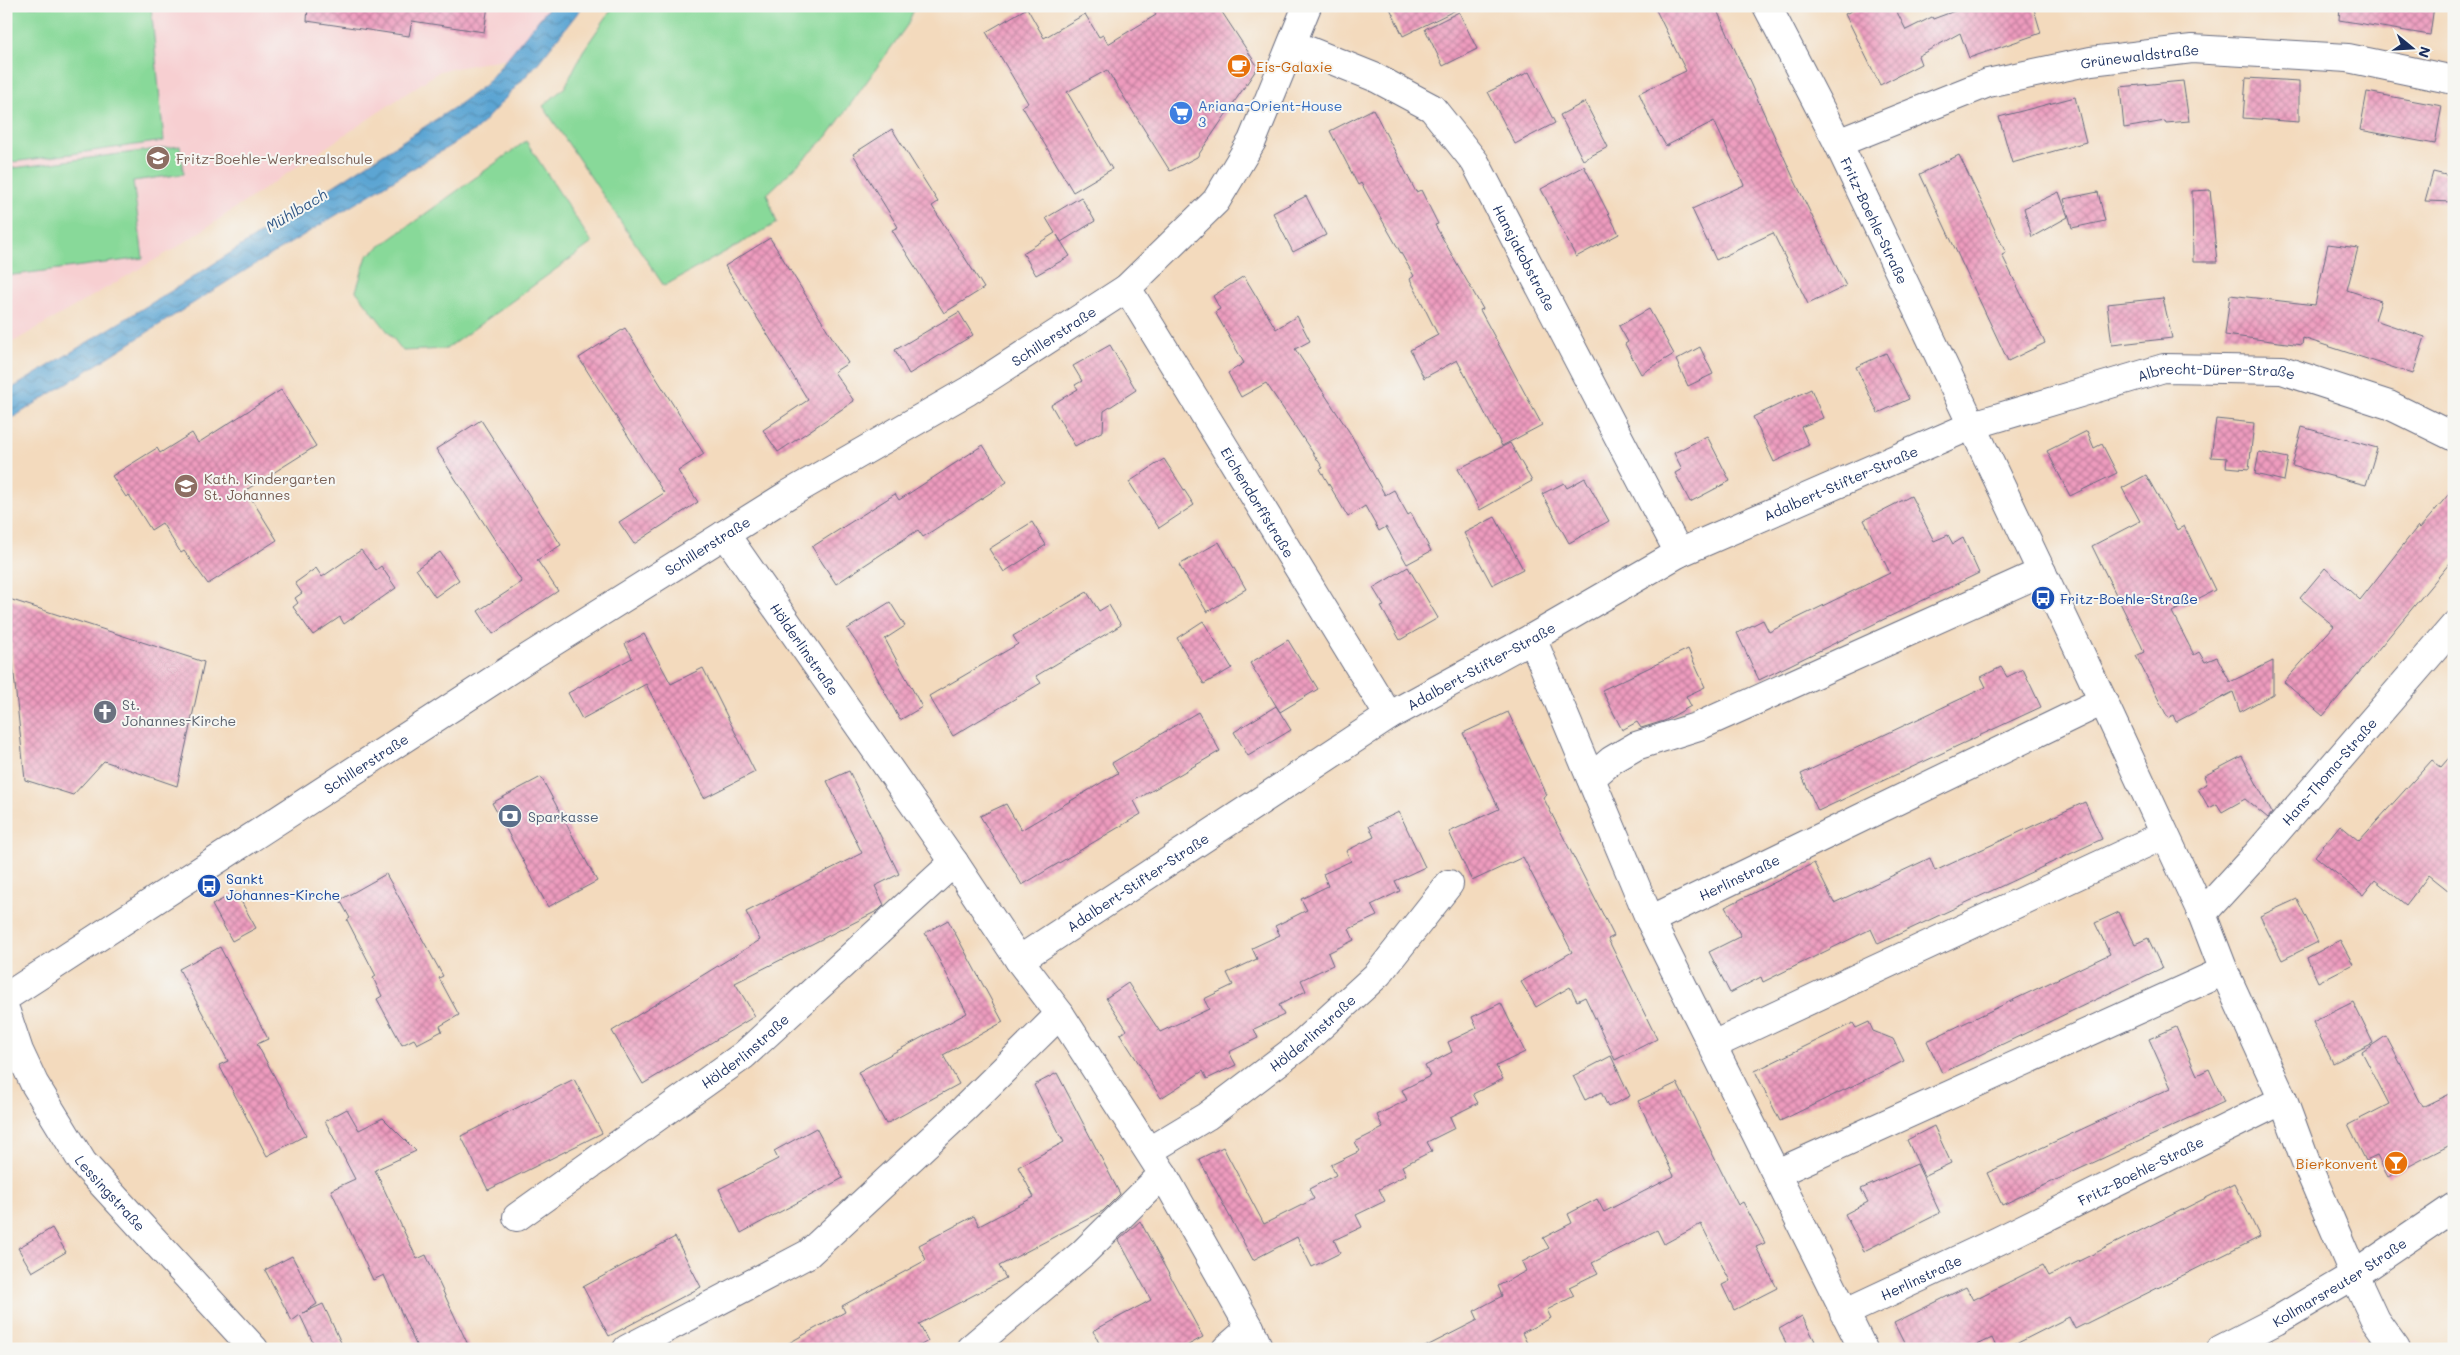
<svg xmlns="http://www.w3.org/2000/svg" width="2460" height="1355" viewBox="0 0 2460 1355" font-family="Mali,sans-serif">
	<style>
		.built { fill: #f7cfd1 }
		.green { fill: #88d999; stroke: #52847c }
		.water { fill: url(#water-waves); stroke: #3c6a98 }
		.building { fill: url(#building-cross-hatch) }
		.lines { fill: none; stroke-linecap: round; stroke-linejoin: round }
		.minor-casing { stroke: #676b7f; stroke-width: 30 }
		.major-casing { stroke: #676b7f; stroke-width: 30 }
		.minor { stroke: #fff; stroke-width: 28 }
		.major { stroke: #fff; stroke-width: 28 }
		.labels { text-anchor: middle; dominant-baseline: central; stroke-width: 4; stroke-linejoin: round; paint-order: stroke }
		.street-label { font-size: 14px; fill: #1b2f5e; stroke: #f6f6f2 }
		.food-label { font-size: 14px; fill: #c56008; stroke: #f6f6f2; text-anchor: start }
		.shop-label { font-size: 14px; fill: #366cbe; stroke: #f6f6f2; text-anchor: start }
		.education-label { font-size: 14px; fill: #785e54; stroke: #f6f6f2; text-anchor: start }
		.transit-label { font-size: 14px; fill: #164399; stroke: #f6f6f2; text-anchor: start }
		.worship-label { font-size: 14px; fill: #5b616d; stroke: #f6f6f2; text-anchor: start }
		.service-label { font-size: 14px; fill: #4e5e75; stroke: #f6f6f2; text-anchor: start }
		.water-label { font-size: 15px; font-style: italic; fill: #325887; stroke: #f6f6f2 }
	</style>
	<defs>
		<pattern id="water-waves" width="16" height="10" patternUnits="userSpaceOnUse" patternTransform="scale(1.25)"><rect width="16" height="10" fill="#5ca5d3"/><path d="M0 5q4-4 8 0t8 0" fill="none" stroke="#4b87ae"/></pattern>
		<pattern id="building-cross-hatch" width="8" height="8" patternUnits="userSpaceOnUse" patternTransform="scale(1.25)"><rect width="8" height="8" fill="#ee9bbe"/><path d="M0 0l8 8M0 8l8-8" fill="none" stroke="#c07f9e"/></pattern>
	</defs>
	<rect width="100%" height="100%" fill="#f6f6f2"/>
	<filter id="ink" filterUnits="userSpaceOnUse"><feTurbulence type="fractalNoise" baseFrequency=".02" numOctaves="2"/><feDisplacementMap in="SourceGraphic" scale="10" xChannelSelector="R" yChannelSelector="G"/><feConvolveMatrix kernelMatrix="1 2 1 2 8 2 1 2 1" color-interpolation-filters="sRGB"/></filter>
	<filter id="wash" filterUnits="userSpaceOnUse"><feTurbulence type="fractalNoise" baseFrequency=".0096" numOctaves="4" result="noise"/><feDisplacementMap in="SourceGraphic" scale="20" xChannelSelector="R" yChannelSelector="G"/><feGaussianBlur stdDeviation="1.12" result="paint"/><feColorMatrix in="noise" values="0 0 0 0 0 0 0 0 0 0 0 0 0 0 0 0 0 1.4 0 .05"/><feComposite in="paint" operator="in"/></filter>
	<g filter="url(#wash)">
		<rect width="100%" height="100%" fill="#f3dabd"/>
		<path class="built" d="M6 6H550L508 58 440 71 179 246 6 346Z
			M2352 1337 2373 1349H2319Z"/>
		<path class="green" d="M6 6H151L164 141 6 163Z
			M614 6H915L908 24 827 137 767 194 777 223 664 286 543 106 565 87 583 51Z
			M526 141 592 243 446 349 403 351 356 291 367 256Z
			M180 146 184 174 133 181 143 258 6 276V169Z"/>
		<path class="water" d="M550 6H583L538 63 476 130 233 278 6 422V392L181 285 455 107 485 85Z"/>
		<g id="blocks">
			<path class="building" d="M308 6H488L484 32 412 21 409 36 307 21Z
				M1151 6H1218L1258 67 1197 157 1170 171 1107 70 1067 92 1112 169 1073 192 1022 106 1028 103 986 32 1027 8 1044 38 1085 14 1099 37 1103 35 1108 44 1156 15Z
				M1389 6H1464L1403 36Z
				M1654 6H1715L1793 177 1846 286 1808 304 1773 233 1716 260 1692 209 1744 185 1714 121 1666 146 1650 118 1639 93 1686 71Z
				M1861 6H1894L1906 30 1932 17 1933 19 1968 6H2033L2041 33 1969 58 1960 33 1918 56 1921 64 1880 85 1845 14Z
				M2340 6H2434L2430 35 2339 20Z
				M1459 12 1477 49 1443 66 1425 29Z
				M1529 72 1555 123 1515 144 1488 92Z
				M2246 78 2299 81V122L2243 118Z
				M2183 81 2189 121 2166 123 2165 121 2124 128 2120 87Z
				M2367 92 2442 106 2435 144 2360 130Z
				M2075 97 2086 142 2012 163 1999 117Z
				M1585 102 1608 147 1583 160 1560 115Z
				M1373 109 1416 192 1421 190 1438 224 1435 225 1483 309 1480 310 1542 425 1502 446 1457 360 1424 378 1410 350 1438 335 1410 279 1414 276 1361 183 1358 185 1330 131Z
				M892 129 938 202 932 206 984 288 944 313 892 230 898 227 853 154Z
				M1959 155 2006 253 2002 255 2045 343 2008 361 1920 174Z
				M1584 166 1619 234 1576 257 1541 189Z
				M2433 172 2454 177V202L2425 201Z
				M2210 190 2217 262H2193L2192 191Z
				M2059 192 2068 217 2032 237 2024 208Z
				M2098 192 2105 221 2072 228 2064 199Z
				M1306 196 1326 235 1293 252 1273 213Z
				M1081 197 1095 221 1061 242 1057 235 1070 256 1036 275 1023 253 1055 233 1046 218Z
				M770 238 848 363 834 372 854 401 778 452 763 430 808 400 725 266Z
				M2328 244 2358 248 2347 290 2381 301 2375 320 2425 337 2413 374 2303 338 2302 345 2225 335 2230 295 2315 305Z
				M1244 276 1276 329 1297 316 1310 341 1295 349 1350 433 1385 495 1394 490 1408 515 1411 513 1431 551 1407 564 1386 527 1379 531 1365 506 1348 517 1320 469 1323 468 1266 383 1241 397 1228 373 1244 363 1215 312 1220 309 1213 296Z
				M2163 298 2172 338 2112 345 2107 304Z
				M1649 309 1674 354 1641 374 1625 344 1628 342 1619 326Z
				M959 312 973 335 909 374 895 350Z
				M625 328 704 454 678 471 698 502 634 544 619 522 664 493 579 358Z
				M1110 345 1136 390 1104 411 1103 431 1075 446 1051 405 1078 389 1075 385 1082 381 1073 366Z
				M1700 347 1713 374 1688 386 1676 360Z
				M1886 353 1909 399 1878 413 1856 367Z
				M1811 389 1823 418 1801 427 1809 445 1774 462 1753 417Z
				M281 390 316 446 246 490 277 540 208 584 184 551 181 553 162 523 151 530 129 495 126 497 112 476 157 448 160 453 192 433 198 443Z
				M2216 419 2254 423 2249 469 2226 467 2227 458 2211 457Z
				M481 420 561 545 537 560 558 591 493 634 478 611 522 582 436 449Z
				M2302 427 2377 448 2366 485 2292 466Z
				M2087 431 2094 448 2102 444 2117 473 2070 496 2047 451Z
				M1707 436 1730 481 1690 502 1675 473 1682 469 1674 453Z
				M1510 443 1532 481 1480 510 1458 469Z
				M983 445 1007 482 923 537 918 530 836 584 812 547 895 494 899 500Z
				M2259 452 2288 458 2284 481 2255 474Z
				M1164 459 1194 505 1159 528 1129 482Z
				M2146 475 2177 530 2184 526 2215 590 2172 612 2194 655 2199 652 2205 662 2217 657 2230 682 2273 661V694L2240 712 2233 692 2176 722 2173 715 2168 718 2136 656 2144 652 2141 645 2092 546 2140 521 2122 488Z
				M1585 478 1609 521 1569 543 1542 494 1564 483 1567 488Z
				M2454 488V558L2323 716 2284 682 2334 626 2300 598 2325 568 2360 600 2418 526 2420 528Z
				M1911 496 1934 541 1948 535 1953 544 1963 538 1979 573 1759 680 1737 633 1763 620 1769 632 1890 573 1864 520Z
				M1495 517 1523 569 1492 585 1464 533Z
				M1032 522 1046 545 1004 572 989 549Z
				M1219 542 1246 589 1207 612 1179 565Z
				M361 550 376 570 381 566 396 588 344 624 340 617 313 635 293 607 298 603 295 598 302 593 295 583 316 568 322 577Z
				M440 552 459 580 435 597 416 569Z
				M1408 567 1438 618 1400 640 1381 607 1384 606 1373 588Z
				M1087 592 1099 611 1109 605 1121 625 1036 676 1041 683 953 736 929 696 1018 644 1013 636Z
				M6 598 204 662 177 786 104 761 73 795 25 780Z
				M890 602 905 626 885 639 922 707 900 720 863 652 847 629Z
				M1203 621 1232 668 1204 684 1177 638Z
				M644 634 671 684 703 668 755 772 704 798 646 684 582 719 568 693 632 658 625 644Z
				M1288 640 1318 689 1280 712 1250 663Z
				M1688 649 1705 687 1686 696 1691 706 1664 721 1641 728 1637 722 1622 730 1602 690Z
				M2001 667 2007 677 2023 669 2041 707 1818 811 1801 774 1986 687 1981 677Z
				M1276 706 1291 730 1248 756 1234 732Z
				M1198 712 1220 751 1134 801 1141 814 1022 885 980 816 1006 804 1021 830 1118 773 1112 763Z
				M1508 712 1547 795 1543 797 1614 936 1608 939 1657 1039 1615 1060 1585 997 1577 1001 1570 987 1536 1007 1521 982 1572 952 1523 857 1472 881 1449 832 1499 809 1463 733Z
				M2454 752V895L2429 875 2406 905 2375 880 2363 895 2315 856 2340 825 2359 841 2432 760 2441 767Z
				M2242 756 2272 813 2268 818 2245 799 2222 812 2217 804 2209 808 2198 789 2207 784 2204 776Z
				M849 771 899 874 875 886 884 905 879 910 735 983 755 1016 643 1084 612 1031 760 940 746 912 862 853 827 781Z
				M541 777 597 881 548 907 492 803Z
				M2085 802 2102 839 1878 944 1871 929 1763 982 1761 977 1730 993 1709 952 1741 936 1725 907 1814 863 1834 903 1930 858 1935 871Z
				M1399 812 1425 867 1395 881 1400 891 1371 905 1377 916 1349 929 1354 940 1328 953 1333 965 1301 980 1306 991 1279 1005 1284 1015 1254 1029 1258 1038 1229 1052 1236 1065 1207 1079 1203 1071 1161 1098 1120 1034 1127 1030 1106 998 1128 983 1160 1032 1209 1009 1204 999 1233 985 1227 973 1257 959 1252 948 1280 935 1275 926 1307 910 1301 899 1328 886 1323 874 1351 861 1346 851 1374 837 1369 826Z
				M386 874 443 976 439 978 459 1015 440 1026 442 1031 417 1044 414 1039 402 1045 377 999 382 996 373 978 376 976 347 920 350 918 340 900Z
				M236 892 256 928 232 941 212 905Z
				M2297 899 2318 942 2282 960 2260 916Z
				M2119 912 2135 944 2148 938 2162 968 1942 1073 1927 1041 2110 954 2095 923Z
				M948 920 1003 1022 943 1055 959 1084 886 1124 858 1072 967 1013 925 933Z
				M2340 940 2353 964 2318 982 2307 958Z
				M220 947 268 1039 257 1044 306 1135 267 1156 219 1065 228 1061 179 969Z
				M2353 1002 2373 1043 2333 1063 2313 1022Z
				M1501 1003 1525 1052 1496 1066 1503 1079 1473 1094 1478 1103 1450 1117 1455 1128 1427 1142 1432 1151 1402 1166 1406 1175 1379 1189 1385 1201 1356 1215 1362 1227 1334 1240 1340 1253 1312 1267 1297 1237 1253 1260 1199 1159 1223 1147 1264 1224 1314 1199 1309 1189 1336 1175 1331 1165 1360 1151 1355 1142 1383 1128 1377 1115 1407 1100 1402 1090 1430 1076 1425 1066 1452 1052 1448 1042 1477 1028 1472 1017Z
				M1869 1022 1873 1031 1893 1039 1904 1061 1780 1121 1755 1071 1853 1023 1856 1028Z
				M2176 1027 2197 1075 2209 1069 2224 1102 2002 1205 1987 1173 2171 1088 2149 1039Z
				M2386 1036 2423 1107 2454 1092V1143L2388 1177 2377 1156 2366 1161 2348 1125 2389 1104 2362 1052Z
				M1611 1056 1630 1096 1608 1107 1601 1092 1585 1100 1573 1076Z
				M1057 1073 1120 1194 1103 1211 999 1266 1006 1278 919 1324 928 1341 914 1349H778L845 1312 842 1306 926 1260 919 1245 974 1216 979 1226 1034 1197 1018 1167 1064 1142 1034 1085Z
				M574 1079 602 1133 488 1190 461 1136Z
				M1677 1083 1738 1205 1743 1202 1765 1243 1756 1247 1777 1288 1734 1310 1722 1285 1730 1281 1701 1224 1664 1244 1657 1230 1592 1263 1598 1273 1569 1287 1574 1296 1547 1310 1551 1318 1522 1333 1530 1349H1421L1478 1320 1474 1311 1502 1296 1498 1286 1526 1271 1522 1262 1549 1248 1543 1238 1572 1223 1568 1214 1597 1199 1604 1212 1674 1176 1638 1101Z
				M347 1109 359 1130 383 1118 416 1151 375 1170 417 1259 426 1255 470 1349H418L384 1275 373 1280 331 1190 355 1179 325 1121Z
				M1934 1126 1951 1163 1924 1176 1907 1140Z
				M816 1128 843 1178 741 1233 719 1189 778 1159 774 1151Z
				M1917 1164 1940 1213 1864 1251 1845 1214 1868 1202 1861 1189Z
				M2234 1184 2260 1237 2075 1329 2069 1317 2006 1349H1997L1992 1338 1969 1349H1907L1894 1323 1966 1287 1973 1300 2043 1265 2049 1276Z
				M1140 1221 1203 1337 1181 1349H1102L1093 1331 1151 1300 1119 1240Z
				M52 1228 66 1252 32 1272 18 1248Z
				M675 1237 701 1287 609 1336 583 1287Z
				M292 1256 317 1304 303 1313 323 1304 344 1349H316L300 1315 292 1321 265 1270Z
				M1802 1316 1815 1341 1799 1349H1789L1779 1329Z"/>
		</g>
	</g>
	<g filter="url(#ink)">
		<use href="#blocks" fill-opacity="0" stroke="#676b7f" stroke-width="1"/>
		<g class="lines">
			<g class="minor-casing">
				<g id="minor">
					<path id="s1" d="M1767 6 1838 143 2103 701 2202 914 2224 971 2283 1100 2307 1165 2354 1275 2375 1320 2396 1349"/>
					<path id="s2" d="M1292 44 1374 77 1432 108 1475 162 1679 553"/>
					<path id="s3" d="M1838 143 1988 83 2091 61 2192 49 2348 58 2454 80"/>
					<path id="s4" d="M1127 288 1389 716"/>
					<path id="s5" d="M725 534 954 862 1019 960 1060 1014 1163 1174 1250 1328 1259 1349"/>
					<path d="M1532 638 1650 920 1863 1349"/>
					<path d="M1591 778 1612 760 1636 746 1699 726 2042 572"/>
					<path id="s6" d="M2202 914 2258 853 2454 626"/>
					<path id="s7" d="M1650 920 2103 701"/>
					<path id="s8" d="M1019 960 1389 716 1532 638 1679 553 1973 425 2164 368 2282 370 2389 405 2454 437"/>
					<path id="s9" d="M6 997 526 659 789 494 968 391 1127 288 1216 201 1252 141 1307 6"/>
					<path id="s10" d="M6 1012 19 1051 34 1083 83 1163 254 1349"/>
					<path d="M1713 1045 2164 835"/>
					<path id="s11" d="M1149 1151 1207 1116 1298 1047 1378 974 1449 884"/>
					<path d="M1777 1173 2224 971"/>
					<path id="s12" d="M517 1217 744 1055 954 862"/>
					<path id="s13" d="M1844 1313 1998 1241 2283 1100"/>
					<path d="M627 1349 808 1254 964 1109 1060 1014"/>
					<path d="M970 1349 1082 1254 1163 1174"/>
					<path d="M1226 1349 1250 1328"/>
				</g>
			</g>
			<g class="major-casing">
				<g id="major">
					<path id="s14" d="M2221 1349 2276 1321 2354 1275 2454 1207"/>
				</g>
			</g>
			<use href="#minor" class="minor"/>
			<use href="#major" class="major"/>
		</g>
	</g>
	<defs>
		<g id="cafe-disc" transform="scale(1.25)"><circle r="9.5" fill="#e8710a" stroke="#f6f6f2"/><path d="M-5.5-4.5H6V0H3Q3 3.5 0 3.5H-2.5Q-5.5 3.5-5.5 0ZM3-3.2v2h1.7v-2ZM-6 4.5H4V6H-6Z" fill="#fff"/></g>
		<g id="supermarket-disc" transform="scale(1.25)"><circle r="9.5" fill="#3f7fe0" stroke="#f6f6f2"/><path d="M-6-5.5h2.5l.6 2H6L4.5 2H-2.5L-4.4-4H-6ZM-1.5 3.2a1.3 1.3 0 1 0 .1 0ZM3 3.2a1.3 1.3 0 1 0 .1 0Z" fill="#fff"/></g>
		<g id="school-disc" transform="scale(1.25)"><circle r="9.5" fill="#8d6e63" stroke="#f6f6f2"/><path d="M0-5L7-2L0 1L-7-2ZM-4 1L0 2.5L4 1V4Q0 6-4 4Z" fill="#fff"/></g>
		<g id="bus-disc" transform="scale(1.25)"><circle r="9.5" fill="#1a4fb4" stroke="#f6f6f2"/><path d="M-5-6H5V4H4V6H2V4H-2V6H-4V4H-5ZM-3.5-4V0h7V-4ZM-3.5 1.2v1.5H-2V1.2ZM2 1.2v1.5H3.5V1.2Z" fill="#fff"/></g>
		<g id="church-disc" transform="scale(1.25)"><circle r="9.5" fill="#6b7280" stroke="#f6f6f2"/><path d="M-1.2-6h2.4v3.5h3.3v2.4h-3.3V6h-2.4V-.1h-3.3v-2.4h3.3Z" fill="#fff"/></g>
		<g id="bank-disc" transform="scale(1.25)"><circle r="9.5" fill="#5c6f8a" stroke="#f6f6f2"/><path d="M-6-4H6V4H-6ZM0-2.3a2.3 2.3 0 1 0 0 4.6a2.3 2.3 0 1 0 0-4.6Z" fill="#fff"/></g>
		<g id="bar-disc" transform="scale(1.25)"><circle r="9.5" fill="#e8710a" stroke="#f6f6f2"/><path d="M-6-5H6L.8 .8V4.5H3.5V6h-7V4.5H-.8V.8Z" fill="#fff"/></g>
	</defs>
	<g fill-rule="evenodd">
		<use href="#cafe-disc" x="1239" y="66"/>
		<use href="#supermarket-disc" x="1181" y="113"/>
		<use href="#school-disc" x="158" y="158"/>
		<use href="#school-disc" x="186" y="486"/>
		<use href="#bus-disc" x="2043" y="598"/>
		<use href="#church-disc" x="105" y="712"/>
		<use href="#bank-disc" x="510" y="816"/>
		<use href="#bus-disc" x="209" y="886"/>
		<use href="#bar-disc" x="2396" y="1163"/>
	</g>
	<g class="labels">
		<g class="street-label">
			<text stroke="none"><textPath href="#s3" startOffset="316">Grünewaldstraße</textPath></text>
			<text stroke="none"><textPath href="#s1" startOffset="240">Fritz-Boehle-Straße</textPath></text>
			<text stroke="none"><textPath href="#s2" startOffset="331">Hansjakobstraße</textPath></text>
			<text stroke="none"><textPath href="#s9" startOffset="1239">Schillerstraße</textPath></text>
			<text stroke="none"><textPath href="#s8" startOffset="1348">Albrecht-Dürer-Straße</textPath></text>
			<text stroke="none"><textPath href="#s8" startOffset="952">Adalbert-Stifter-Straße</textPath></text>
			<text stroke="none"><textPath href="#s4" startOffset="251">Eichendorffstraße</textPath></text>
			<text stroke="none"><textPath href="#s9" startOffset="834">Schillerstraße</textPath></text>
			<text stroke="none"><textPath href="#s5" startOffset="140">Hölderlinstraße</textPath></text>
			<text stroke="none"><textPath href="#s8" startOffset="548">Adalbert-Stifter-Straße</textPath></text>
			<text stroke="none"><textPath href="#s9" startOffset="429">Schillerstraße</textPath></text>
			<text stroke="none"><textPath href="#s6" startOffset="191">Hans-Thoma-Straße</textPath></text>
			<text stroke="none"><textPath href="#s7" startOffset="99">Herlinstraße</textPath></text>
			<text stroke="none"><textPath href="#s8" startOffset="142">Adalbert-Stifter-Straße</textPath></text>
			<text stroke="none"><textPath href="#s11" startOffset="202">Hölderlinstraße</textPath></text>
			<text stroke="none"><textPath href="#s12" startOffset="282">Hölderlinstraße</textPath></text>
			<text stroke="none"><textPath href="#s13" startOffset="329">Fritz-Boehle-Straße</textPath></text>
			<text stroke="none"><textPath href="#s10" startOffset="211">Lessingstraße</textPath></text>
			<text stroke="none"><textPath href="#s13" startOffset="85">Herlinstraße</textPath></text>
			<text stroke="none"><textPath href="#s14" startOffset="136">Kollmarsreuter Straße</textPath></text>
		</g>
		<g class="food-label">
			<text x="1256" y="66">Eis-Galaxie</text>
			<text x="2378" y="1163" text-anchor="end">Bierkonvent</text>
		</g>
		<g class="shop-label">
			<text x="1198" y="105">Ariana-Orient-House<tspan x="1198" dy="16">3</tspan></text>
		</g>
		<g class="education-label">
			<text x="176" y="158">Fritz-Boehle-Werkrealschule</text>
			<text x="204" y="478">Kath. Kindergarten<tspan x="204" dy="16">St. Johannes</tspan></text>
		</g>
		<g class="transit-label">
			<text x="2060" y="598">Fritz-Boehle-Straße</text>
			<text x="226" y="878">Sankt<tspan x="226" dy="16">Johannes-Kirche</tspan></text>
		</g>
		<g class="worship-label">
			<text x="122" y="704">St.<tspan x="122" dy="16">Johannes-Kirche</tspan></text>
		</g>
		<g class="service-label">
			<text x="528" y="816">Sparkasse</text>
		</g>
		<g class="water-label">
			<text transform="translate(296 210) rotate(-31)">Mühlbach</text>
		</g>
	</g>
	<rect width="2460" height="1355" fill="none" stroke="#f6f6f2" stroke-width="25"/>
	<g transform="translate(2412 48) rotate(108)" stroke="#f6f6f2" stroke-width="4" paint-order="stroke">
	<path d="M0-4L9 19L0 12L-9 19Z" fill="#1b2f5e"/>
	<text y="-8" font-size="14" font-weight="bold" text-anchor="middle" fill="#1b2f5e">N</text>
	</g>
</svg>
